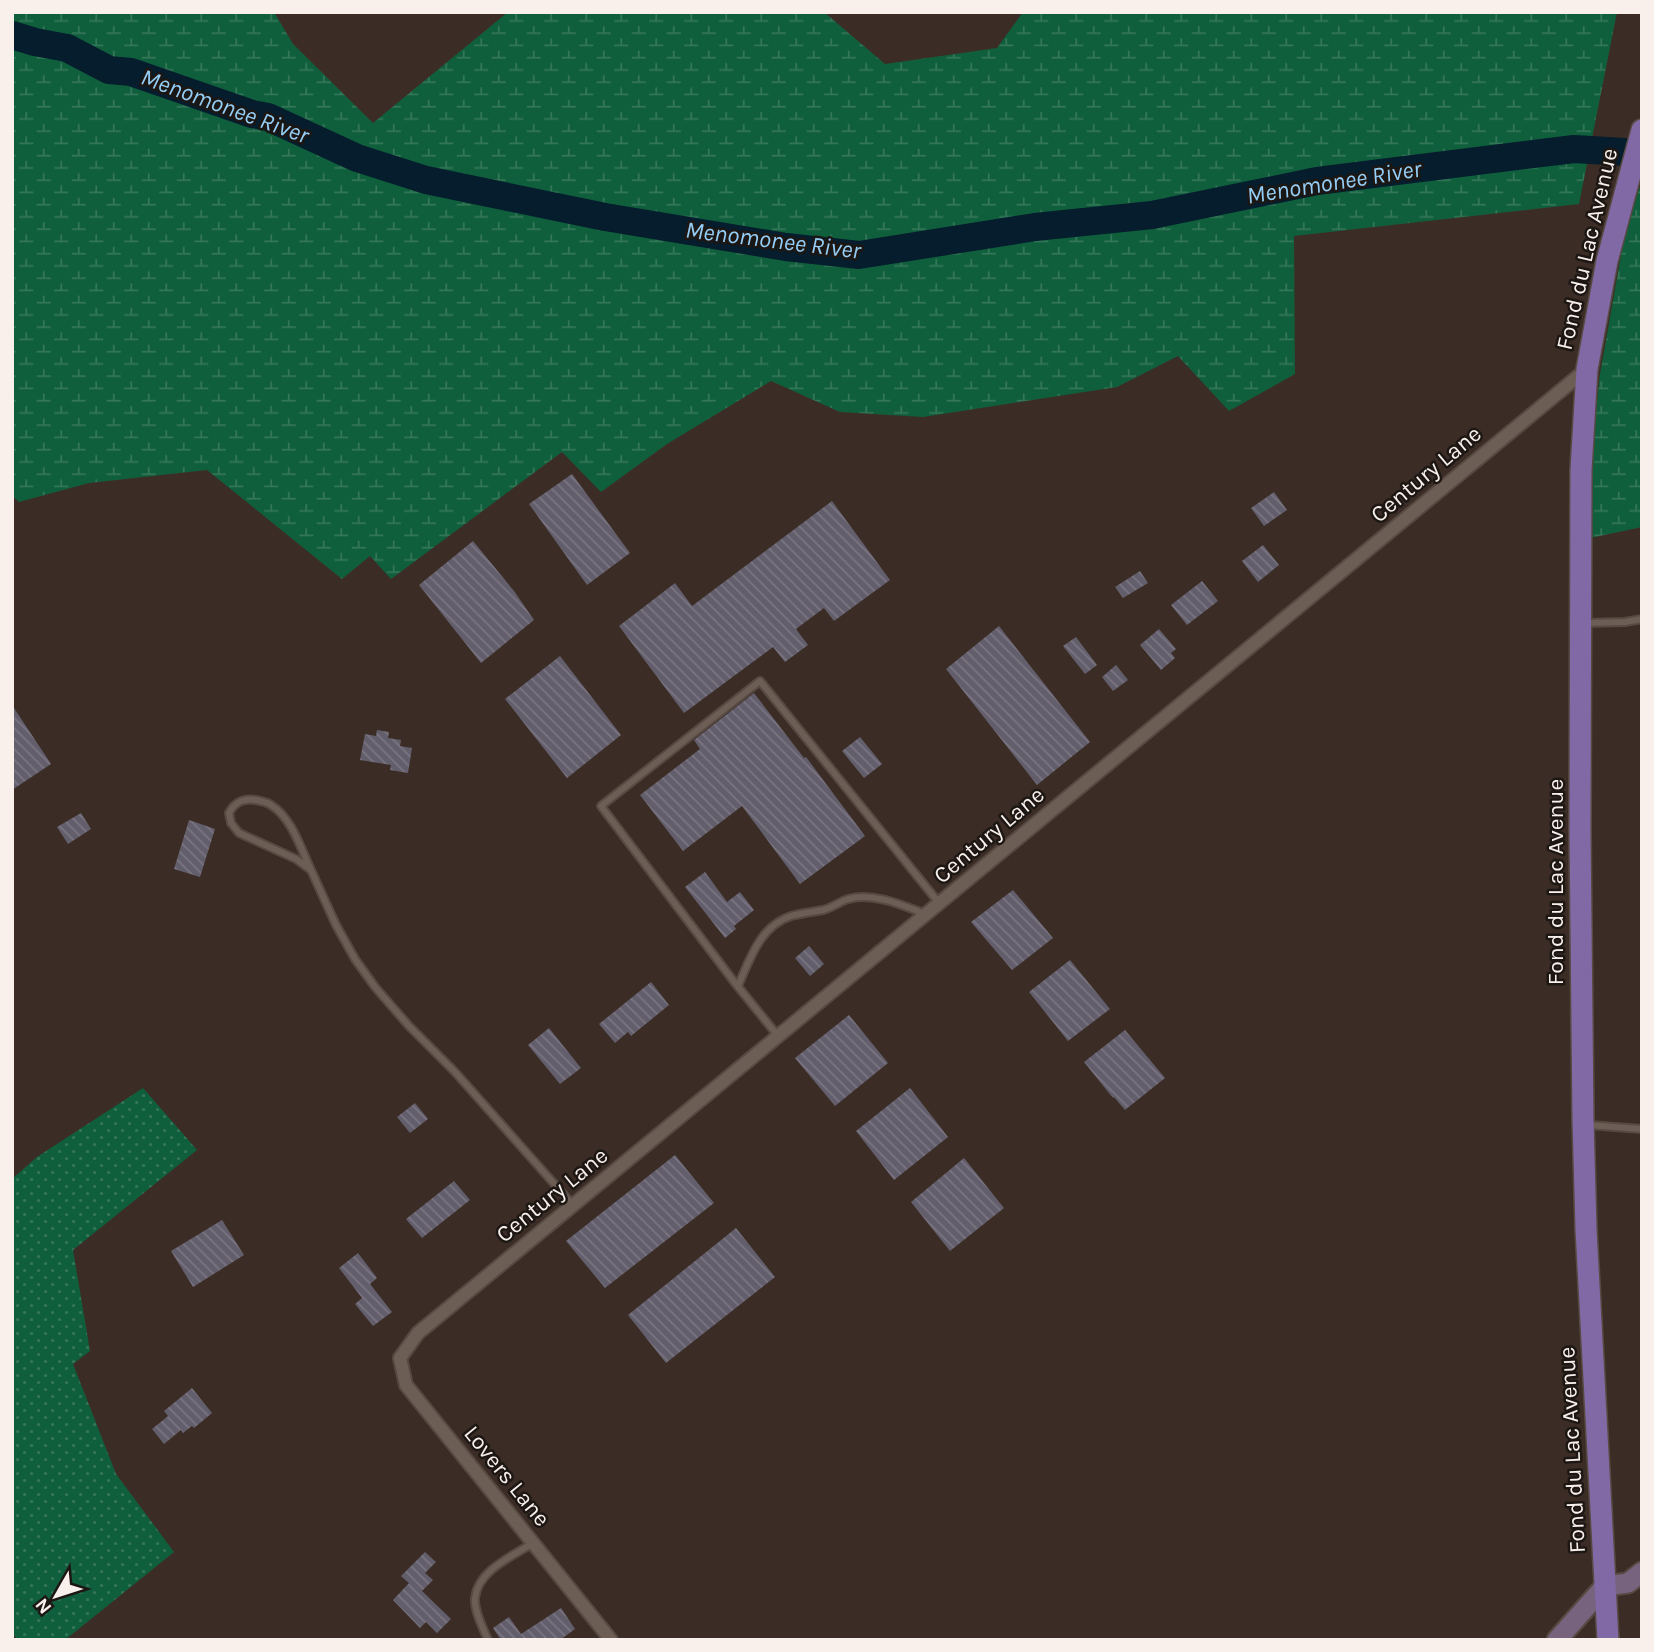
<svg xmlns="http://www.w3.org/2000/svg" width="1654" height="1652" viewBox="0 0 1654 1652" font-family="Karla,sans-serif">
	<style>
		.grass { fill: url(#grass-dots) }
		.wetland { fill: url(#wetland-marsh) }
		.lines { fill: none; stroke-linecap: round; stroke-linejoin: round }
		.river { stroke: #051d2d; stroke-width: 28 }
		.building { fill: url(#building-back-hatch) }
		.lane-casing { stroke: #564a43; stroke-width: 10 }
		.street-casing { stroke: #564a43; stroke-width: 16 }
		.secondary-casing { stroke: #564a43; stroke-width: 23 }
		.primary-casing { stroke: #564a43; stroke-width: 24 }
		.lane { stroke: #6d5e55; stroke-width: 6 }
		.street { stroke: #6d5e55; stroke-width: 12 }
		.secondary { stroke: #77637d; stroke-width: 19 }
		.primary { stroke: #8169a5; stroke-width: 21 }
		.labels { text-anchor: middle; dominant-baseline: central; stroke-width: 5; stroke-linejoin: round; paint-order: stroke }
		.street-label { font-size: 23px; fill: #f9f0eb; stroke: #1d1714 }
		.water-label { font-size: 24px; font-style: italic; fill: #94cef6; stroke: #1d1714 }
	</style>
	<defs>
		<pattern id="grass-dots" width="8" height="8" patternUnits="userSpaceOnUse" patternTransform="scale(1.75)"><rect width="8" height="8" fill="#105f3c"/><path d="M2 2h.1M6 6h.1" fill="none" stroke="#347658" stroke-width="1.8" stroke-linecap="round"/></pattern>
		<pattern id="wetland-marsh" width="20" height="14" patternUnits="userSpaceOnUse" patternTransform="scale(1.75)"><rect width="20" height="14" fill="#105f3c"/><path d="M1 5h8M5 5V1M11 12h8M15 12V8" fill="none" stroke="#347658"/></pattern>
		<pattern id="building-back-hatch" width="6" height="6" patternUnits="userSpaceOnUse" patternTransform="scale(1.75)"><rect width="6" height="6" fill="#635e6c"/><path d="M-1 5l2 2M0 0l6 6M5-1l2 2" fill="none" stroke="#7a7581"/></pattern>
	</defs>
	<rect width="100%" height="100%" fill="#3b2d25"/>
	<path class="grass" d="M143 1088 197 1150 73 1250 90 1351 73 1364 116 1474 174 1552 65 1640H18L12 1633V1179L37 1157Z"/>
	<path class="wetland" d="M12 12H274L293 44 373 123 508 12H824L885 64 997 48 1023 12H1617L1579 204 1294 236 1295 374 1229 411 1178 356 1117 387 923 417 840 412 771 381 667 444 601 492 562 452 391 579 370 556 342 579 207 470 89 483 19 502 12 495Z
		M1642 183V527L1590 538 1594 429 1600 374 1623 244 1638 191Z"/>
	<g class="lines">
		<path class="river" d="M12 35 35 42 67 48 109 70 131 72 252 114 268 117 357 158 426 180 605 217 786 247 859 255 1035 227 1152 215 1317 181 1574 149 1642 153"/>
	</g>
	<path class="building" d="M572 474 630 553 587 585 529 504Z
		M1274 492 1287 510 1264 526 1251 508Z
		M832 501 890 580 834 621 824 608 796 629 808 645 785 662 773 647 684 713 619 626 675 583 692 606Z
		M473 541 514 591 534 620 481 663 419 585Z
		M1263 545 1279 565 1258 582 1242 561Z
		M1140 571 1148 583 1123 598 1115 587Z
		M1202 581 1218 601 1187 625 1171 605Z
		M999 626 1090 742 1037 785 946 669Z
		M1159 629 1176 649 1171 653 1175 658 1161 670 1140 645Z
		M1076 637 1097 665 1085 674 1063 646Z
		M560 656 621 735 567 778 505 699Z
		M1116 665 1128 680 1113 691 1102 677Z
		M754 693 804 758 806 757 865 836 800 884 742 806 683 851 640 795 700 749 694 740Z
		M12 705 51 764 12 790Z
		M377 730 389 732 388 738 401 740 400 746 412 748 408 773 390 770 391 765 360 760 365 734 376 736Z
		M860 737 882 764 864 778 842 751Z
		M81 813 91 829 68 844 57 827Z
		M189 820 215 829 200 877 174 869Z
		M705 872 727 902 740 892 754 910 734 926 736 929 725 938 685 887Z
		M1013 890 1053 938 1012 970 971 922Z
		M809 946 824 964 810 976 795 958Z
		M1070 960 1110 1009 1068 1041 1029 992Z
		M651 982 669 1005 631 1036 628 1032 615 1043 599 1024Z
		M849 1015 888 1063 835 1106 795 1058Z
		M549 1028 581 1068 560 1084 528 1045Z
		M1125 1030 1165 1078 1125 1110 1114 1097 1113 1098 1084 1062Z
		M910 1088 948 1137 894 1180 856 1131Z
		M415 1103 428 1119 410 1133 397 1117Z
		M675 1155 714 1203 605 1288 566 1241Z
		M964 1158 1004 1208 950 1251 911 1202Z
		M454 1181 470 1200 422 1238 406 1219Z
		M222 1220 244 1255 193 1287 171 1251Z
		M736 1228 775 1277 666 1363 628 1315Z
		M358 1253 377 1278 370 1284 392 1312 373 1326 355 1304 362 1298 339 1268Z
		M192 1388 212 1413 194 1428 192 1426 183 1433 181 1430 164 1444 152 1429 168 1416 164 1411Z
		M425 1552 436 1562 425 1573 433 1580 422 1591 451 1619 437 1633 426 1622 420 1628 393 1600 409 1583 401 1576Z
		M561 1608 575 1629 560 1640H501L493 1628 509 1617 521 1634Z"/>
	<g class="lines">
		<g class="lane-casing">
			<path id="lane" d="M1586 623 1625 622 1642 619
				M311 870C301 849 292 818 271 805 267 802 261 801 256 800 243 798 235 802 229 813L231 823 239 833 296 859 311 870 336 925 355 959 375 987 409 1026 455 1072 573 1205
				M738 986C750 959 760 926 791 916 801 913 812 912 823 910 832 908 839 902 848 899 873 892 902 905 925 914
				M778 1036 735 983 601 806 760 681 939 903
				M1588 1125 1642 1129
				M488 1640C483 1628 474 1611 475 1598 478 1570 513 1556 533 1543"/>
		</g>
		<g class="street-casing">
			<path id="street" d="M611 1640 406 1385 400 1358 418 1333 1587 369"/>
		</g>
		<g class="secondary-casing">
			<path id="secondary" d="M1557 1640 1605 1586 1628 1583 1642 1572"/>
		</g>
		<g class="primary-casing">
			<path id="primary" d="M1608 1640 1586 1229 1583 1119 1580 830 1581 470 1587 369 1607 261 1642 130"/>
		</g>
		<use href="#lane" class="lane"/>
		<use href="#street" class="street"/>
		<use href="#secondary" class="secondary"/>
		<use href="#primary" class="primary"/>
	</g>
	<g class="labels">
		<g class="street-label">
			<text transform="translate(1587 249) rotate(-77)">Fond du Lac Avenue</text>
			<text transform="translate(1426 474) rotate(-40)">Century Lane</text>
			<text transform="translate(989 835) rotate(-40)">Century Lane</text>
			<text transform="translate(1555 882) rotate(-90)">Fond du Lac Avenue</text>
			<text transform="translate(552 1195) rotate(-39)">Century Lane</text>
			<text transform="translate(1572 1450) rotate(-93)">Fond du Lac Avenue</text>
			<text transform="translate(507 1476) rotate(51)">Lovers Lane</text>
		</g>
		<g class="water-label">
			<text transform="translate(225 106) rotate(20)">Menomonee River</text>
			<text transform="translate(1334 182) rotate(-9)">Menomonee River</text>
			<text transform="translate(773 240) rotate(7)">Menomonee River</text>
		</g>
	</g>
	<rect width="1654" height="1652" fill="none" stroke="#f9f0eb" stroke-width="28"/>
	<g transform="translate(56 1596) rotate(231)" stroke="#1d1714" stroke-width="5" paint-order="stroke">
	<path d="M0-5L12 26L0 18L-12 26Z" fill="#f9f0eb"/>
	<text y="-10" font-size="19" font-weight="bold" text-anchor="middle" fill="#f9f0eb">N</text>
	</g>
</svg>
